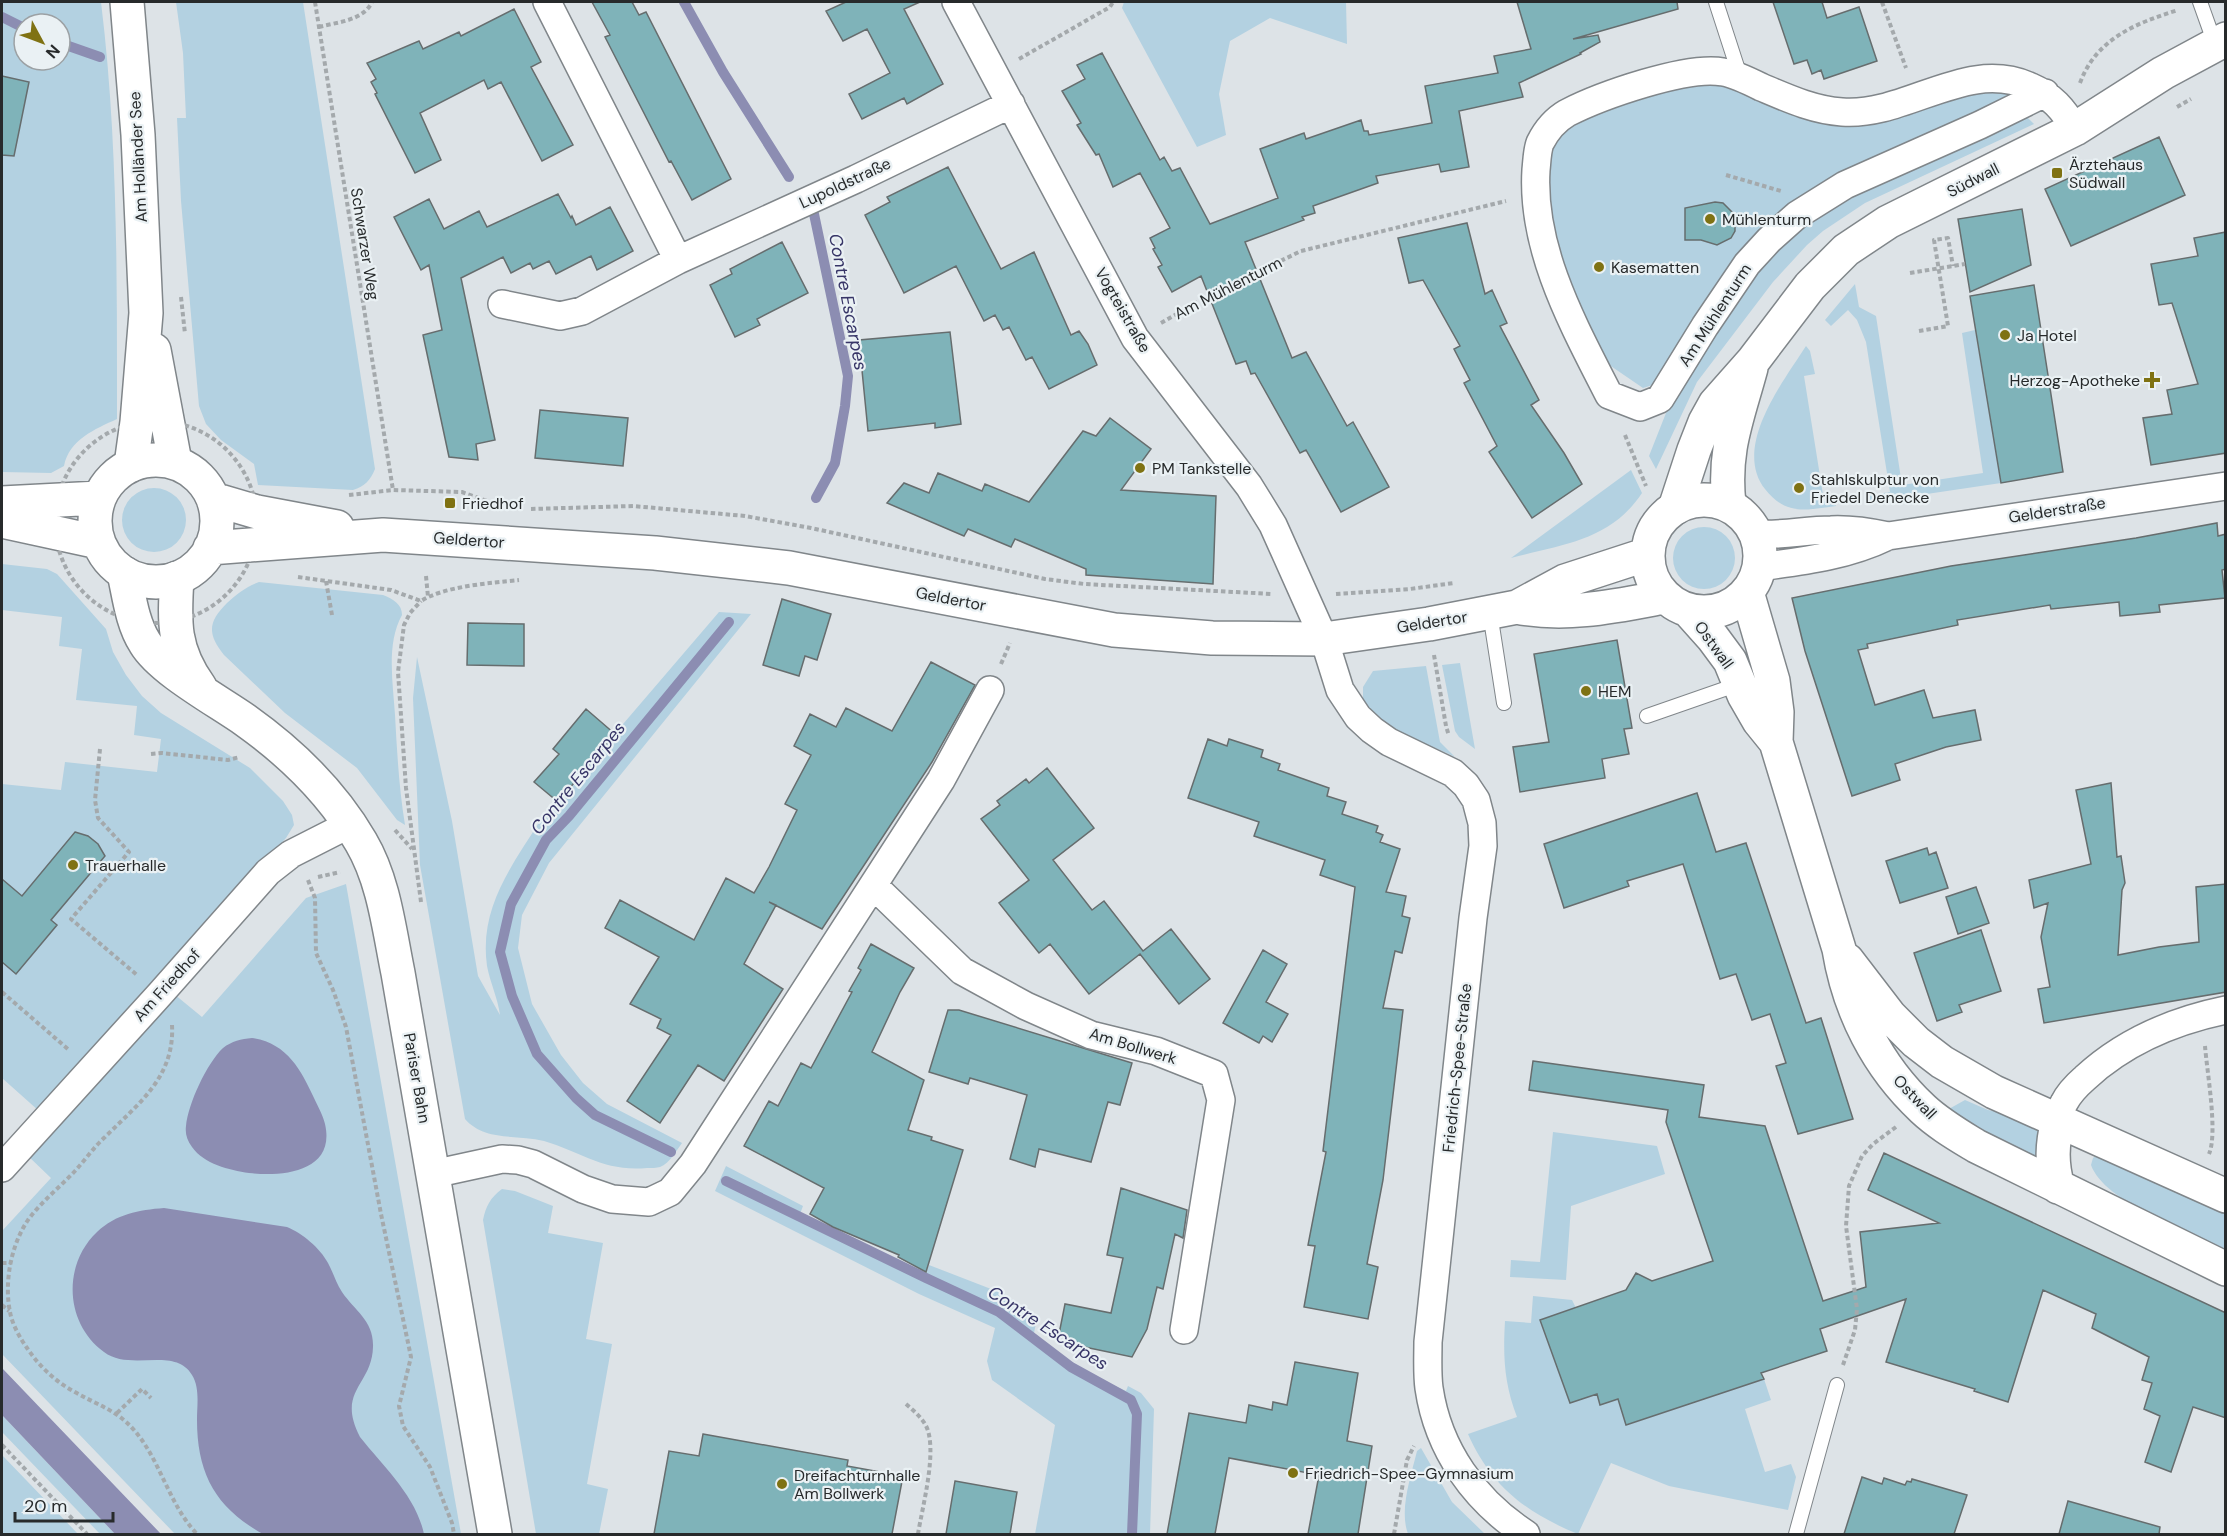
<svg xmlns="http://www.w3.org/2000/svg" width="2227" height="1536" viewBox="0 0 2227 1536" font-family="'DM Sans',sans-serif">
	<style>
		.green { fill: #b3d1e1; fill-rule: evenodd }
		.water { fill: #8c8db2 }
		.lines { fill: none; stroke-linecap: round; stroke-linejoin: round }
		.stream { stroke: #8c8db2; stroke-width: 10 }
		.building { fill: #7fb3b9; stroke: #666d6e; stroke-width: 1.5 }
		.service-casing { stroke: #80868a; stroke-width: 16 }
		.minor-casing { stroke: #80868a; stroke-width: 30 }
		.tertiary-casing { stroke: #80868a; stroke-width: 36 }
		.secondary-casing { stroke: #80868a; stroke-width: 36 }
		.path { stroke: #a4a9ac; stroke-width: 4; stroke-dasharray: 4.5 3; stroke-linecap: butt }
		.service { stroke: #fff; stroke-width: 14 }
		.minor { stroke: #fff; stroke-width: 27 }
		.tertiary { stroke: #fff; stroke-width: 33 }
		.secondary { stroke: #fff; stroke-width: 33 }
		.poi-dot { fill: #7f7213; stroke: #eaf1f4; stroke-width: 2 }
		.labels { text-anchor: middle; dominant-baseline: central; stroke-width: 4.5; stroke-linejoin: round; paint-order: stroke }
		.street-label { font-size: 16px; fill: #272a2b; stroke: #eaf1f4 }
		.poi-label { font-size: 16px; fill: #272a2b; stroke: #eaf1f4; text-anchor: start }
		.water-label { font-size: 18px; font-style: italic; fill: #373567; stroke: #eaf1f4 }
	</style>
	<rect width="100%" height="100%" fill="#dde3e7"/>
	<path class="green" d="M2 2H101C118 140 117 279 117 419 95 429 69 440 64 466L51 473 2 472ZM24 24H60V60H24Z
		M176 2H303L375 469C370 481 365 486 353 490L258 485 254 464 221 440 206 424 199 406 181 201 177 118H186L183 53Z
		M1124 2H1346L1347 44 1270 18 1230 41 1219 94 1226 135 1197 147 1122 8Z
		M1705 82 1726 86 1782 107 1969 92H2008L2003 102 1825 185 1656 384 1643 388 1602 360 1576 309 1550 220 1549 154 1564 131 1581 117 1613 101Z
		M2027 117 2034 124 1865 203 1823 231 1807 245 1773 282 1697 382 1656 469 1649 456 1666 413 1711 335 1747 278 1822 208Z
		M1855 284 1859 307 1876 316 1902 485 1983 473 1962 333 1975 330 2001 483 1866 503 1865 496 1890 492 1866 342 1857 320 1848 310 1831 326 1825 320Z
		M1806 346 1810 351 1815 374 1804 376 1824 501 1835 500 1836 506C1806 510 1786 516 1765 489 1732 447 1783 382 1806 346Z
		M1631 470 1642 493C1610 541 1563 544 1511 558Z
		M122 520a32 32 0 1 1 64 0a32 32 0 1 1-64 0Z
		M1673 558a31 31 0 1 1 62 0a31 31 0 1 1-62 0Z
		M2 564 47 569 57 574 106 629 113 652 126 675 142 696 161 713 250 768 283 801 292 815 294 825 286 838 39 1111 2 1078V784L61 790 65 762 157 772 161 739 134 735 137 706 76 700 82 649 59 646 62 617 2 610Z
		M259 582 383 595C393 599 402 604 402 615 386 644 393 683 395 715 397 752 399 788 405 825L397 820 357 768 285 713 224 655C207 634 208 622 227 603 238 593 246 587 259 582Z
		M719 612 751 614 549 863 522 915 518 948 532 1004 561 1055 583 1083 607 1104 682 1143C676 1151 670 1163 660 1167 657 1168 651 1168 647 1168 604 1172 581 1152 544 1141 517 1134 485 1142 465 1119L420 865 413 698 417 657 452 821 478 976 500 1015C498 999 490 982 487 966 479 908 511 867 540 821Z
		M1460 663 1475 749 1459 737 1455 731 1442 665Z
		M1426 666 1440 742 1455 757C1424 741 1380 733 1363 699V687L1373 671Z
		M346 884 461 1534H175L2 1354V1231L51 1178 26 1154 174 994 202 1017 306 898Z
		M1965 1100 1988 1110 1998 1112 2005 1110 2041 1126 2039 1154 2031 1157 2022 1154 1947 1110Z
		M1553 1132 1657 1146 1665 1174 1571 1206 1566 1280 1510 1277 1511 1260 1540 1262Z
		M2098 1154 2225 1211V1250C2190 1233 2104 1202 2091 1165L2093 1158Z
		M726 1166 803 1206 800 1214 925 1276 929 1265 1004 1294 1037 1318 1034 1333 1073 1366 1126 1391 1128 1386 1141 1393 1154 1409 1150 1534H1035L1055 1425 992 1380 987 1361 995 1328 919 1294 715 1191Z
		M502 1189 515 1191 553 1206 548 1233 603 1243 586 1339 612 1344 587 1484 608 1489 599 1534H536L483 1220C486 1206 490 1198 502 1189Z
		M1533 1296 1572 1300 1576 1308 1540 1320 1570 1403 1597 1394 1600 1405 1618 1399 1627 1425 1764 1379 1771 1400 1745 1409 1765 1472 1791 1464 1796 1477 1788 1510 1669 1486 1611 1463 1578 1534C1526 1513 1491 1486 1468 1434L1517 1417C1504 1383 1503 1357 1505 1321L1531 1323Z
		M2 1415 115 1534H100L2 1432Z
		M1421 1448 1452 1502 1485 1534H1408C1399 1510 1411 1476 1417 1451Z
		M2 1455 78 1534H2Z"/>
	<path class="water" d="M252 1038C287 1043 301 1070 314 1098 318 1107 323 1115 325 1124 336 1172 282 1177 249 1173 229 1170 204 1164 192 1147 187 1140 185 1134 186 1126 188 1104 207 1063 223 1048 232 1041 241 1039 252 1038Z
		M164 1208 287 1227C302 1233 320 1248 328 1263 333 1272 336 1283 342 1292 355 1311 374 1321 373 1347 372 1386 336 1390 360 1437 383 1466 416 1496 424 1534H263C216 1508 197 1474 197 1420 197 1405 200 1388 192 1375 175 1346 130 1372 104 1352 65 1324 62 1265 97 1232 116 1214 139 1210 164 1208Z
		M2 1368 161 1534H115L2 1415Z"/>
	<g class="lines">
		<path class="stream" d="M684 2 723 72 789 177
			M2 17 24 28
			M60 43 100 57
			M814 214 848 376 845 406 835 463 816 498
			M671 1152 595 1115 576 1098 537 1054 512 996 500 952 511 904 546 840 569 816 729 622
			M726 1181 926 1278 999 1312 1071 1367 1131 1400 1137 1414 1132 1534"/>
	</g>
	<path class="building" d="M592 2H632L639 15 646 12 731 179 692 200 671 161 669 162 605 37 610 35Z
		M846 2H920L904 9 943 84 907 104 904 98 862 119 849 94 890 73 867 29 843 41 826 11Z
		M1517 2H1677L1678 9 1573 39 1598 35 1600 42 1580 53 1581 54 1519 83 1523 97 1459 111 1469 167 1441 172 1439 164 1376 176 1378 183 1313 206 1315 213 1302 217 1304 220 1245 242 1292 358 1306 352 1347 426 1353 422 1389 487 1341 512 1306 450 1300 453 1255 373 1251 374 1246 361 1236 364 1201 276 1172 292 1158 267 1162 265 1153 249 1155 248 1150 238 1170 228 1140 173 1113 187 1099 154 1096 155 1077 125 1081 123 1062 91 1085 79 1077 65 1102 53 1160 160 1164 157 1172 171 1180 168 1210 224 1278 198 1260 149 1304 133 1306 139 1361 120 1364 131H1368L1369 135 1432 123 1425 86 1498 73 1494 56 1531 49Z
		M1773 2H1822L1827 18 1859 7 1877 61 1824 79 1821 70 1812 74 1807 60 1794 64Z
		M514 9 541 62 531 67 573 145 542 161 501 82 488 89 484 80 420 113 441 160 415 173 375 94 377 93 371 82 376 79 367 63 419 41 423 49 459 32 461 36Z
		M2 76 29 82 14 156 2 155Z
		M2159 137 2185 195 2071 246 2045 189Z
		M948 167 1001 269 1034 252 1071 335 1079 331 1088 344 1097 365 1049 389 1032 357 1026 360 1009 327 1003 330 995 315 984 321 956 266 904 293 865 215 890 202 887 197Z
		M558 194 571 218 572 216 576 225 610 207 633 251 597 270 591 256 556 274 549 261 533 269 530 263 511 273 503 257 461 278 495 440 476 444 478 460 449 457 423 335 442 330 429 265 421 270 394 217 429 199 444 229 479 211 487 227Z
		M1715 202 1723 203 1735 215V231L1731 238 1717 245 1701 240H1685V208Z
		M2022 209 2031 265 1970 292 1958 219Z
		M1467 223 1485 294 1492 290 1507 323 1500 326 1539 400 1531 405 1564 453 1582 484 1532 518 1489 452 1497 446 1464 383 1470 380 1454 349 1460 346 1423 280 1409 283 1398 238Z
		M2226 232V453L2151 465 2143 418 2172 414 2167 390 2198 384 2172 303 2159 305 2151 264 2198 256 2194 238Z
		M782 242 808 293 757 319 760 325 735 337 710 285 732 274 730 269Z
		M2034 285 2063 472 2001 483 1970 296Z
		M950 332 961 424 935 428V423L868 431 859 340Z
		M540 410 628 418 623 466 535 458Z
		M1110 418 1151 449 1121 490 1216 496 1213 584 1086 575V569L1015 539 1011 547 968 529 964 536 887 503 904 483 929 493 938 473 982 491 985 484 1029 502 1083 431 1096 436Z
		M2217 523 2218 536 2226 534V569L2222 570 2225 598 2159 605 2160 612 2120 616 2119 602 2051 609 2050 605 1957 620 1958 625 1867 644 1868 648 1858 650 1875 705 1924 690 1933 718 1975 710 1981 740 1946 747 1895 764 1900 780 1852 796 1805 651 1792 598 1951 566 2136 538Z
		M782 599 831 614 817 660 805 656 799 676 763 665Z
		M468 623 524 624V666L467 665Z
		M1617 640 1632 728 1624 729 1629 754 1602 759 1605 778 1520 792 1513 747 1549 742 1534 654Z
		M931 662 975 685 932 762 822 929 769 902 776 905 744 964 783 989 724 1081 698 1065 660 1123 627 1101 671 1035 657 1028 661 1019 630 1004 659 957 605 928 620 900 694 940 726 878 754 893 769 867 797 810 785 804 811 755 794 746 810 714 836 727 846 708 892 731Z
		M586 709 615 734 558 802 534 782 559 754 553 749Z
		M1208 739 1227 746 1229 739 1263 750 1261 757 1280 764 1278 770 1329 788 1327 796 1346 802 1342 814 1378 826 1376 832 1383 835 1380 842 1400 849 1386 892 1406 896 1402 916 1410 918 1402 953 1395 951 1383 1008 1403 1010 1383 1180 1367 1264 1378 1267 1368 1319 1304 1307 1315 1246 1308 1245 1326 1152 1323 1151 1355 887 1320 875 1325 860 1254 836 1259 822 1188 798Z
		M1047 768 1094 828 1053 860 1092 910 1104 901 1143 951 1171 929 1210 979 1179 1004 1140 954 1089 994 1050 944 1039 953 999 903 1029 880 981 819 1000 805 997 801 1026 779 1029 783Z
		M2111 783 2117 857 2121 856 2125 883 2122 890 2118 955 2159 947 2199 942 2196 887 2226 884V992L2044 1023 2038 989 2050 987 2041 937 2048 903 2034 908 2029 880 2091 864 2076 790Z
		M1697 793 1716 852 1746 843 1806 1023 1821 1018 1853 1119 1798 1134 1776 1066 1786 1063 1770 1014 1752 1020 1736 974 1720 979 1683 864 1627 881 1629 886 1564 908 1544 844Z
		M75 832 88 836 98 844 105 856 51 920 57 925 16 974 2 962V879L22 896Z
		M1927 848 1929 855 1936 852 1948 888 1900 903 1886 861Z
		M1976 887 1989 923 1958 934 1946 897Z
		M1981 930 2001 991 1959 1005 1962 1012 1937 1021 1914 953Z
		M871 944 914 968 900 992 872 1052 924 1080 908 1130 932 1137 931 1140 963 1150 926 1272 898 1257 899 1255 833 1227 810 1214 824 1188 744 1146 769 1101 778 1106 801 1063 811 1068 852 992 849 991 861 970 858 968Z
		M1263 950 1287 964 1266 1002 1288 1014 1272 1042 1263 1036 1259 1043 1223 1023Z
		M948 1010H959L1132 1063 1120 1105 1108 1102 1091 1162 1039 1149 1035 1167 1010 1159 1027 1095 970 1078 968 1084 929 1072Z
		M1533 1061 1704 1085 1699 1117 1765 1126 1823 1301 1866 1287 1860 1232 1939 1223 1868 1190 1884 1153 2226 1313V1418L2193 1407 2171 1472 2145 1462 2160 1416 2144 1409 2152 1383 2142 1380 2149 1357 2092 1328 2096 1314 2043 1290 2008 1402 1974 1391 1975 1389 1886 1362 1906 1299 1820 1329 1827 1351 1761 1373 1764 1379 1626 1425 1618 1399 1600 1405 1597 1394 1570 1403 1540 1320 1626 1290 1636 1273 1652 1281 1713 1261 1666 1122 1668 1110 1529 1090Z
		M1121 1188 1187 1210 1183 1238 1175 1234 1163 1289 1157 1287 1147 1329 1132 1357 1075 1345 1059 1334 1065 1304 1111 1313 1123 1258 1107 1255Z
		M1295 1362 1358 1373 1347 1441 1372 1446 1358 1534H1308L1319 1475 1229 1458 1215 1534H1167L1189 1413 1246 1423 1249 1405 1272 1410 1273 1402 1287 1405Z
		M703 1434 848 1460 847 1466 903 1476 892 1534H654L669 1451 699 1456Z
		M1862 1477 1882 1484 1884 1478 1905 1485 1907 1481 1911 1482 1912 1479 1967 1495 1954 1534H1844Z
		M955 1481 1017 1492 1010 1534H946Z
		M2068 1501 2160 1527 2159 1534H2059Z"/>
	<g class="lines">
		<g class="service-casing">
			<path id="service" d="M1716 2 1740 76
				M2200 2 2215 44
				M1490 613 1504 703
				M1647 716 1739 684
				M1796 1534 1837 1385"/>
		</g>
		<g class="minor-casing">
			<path id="minor" d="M547 2 678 260
				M956 2 1135 338 1249 486 1273 525 1324 639 1340 690 1358 717 1372 730 1389 742 1453 773 1466 785 1476 800 1482 823 1483 846 1473 918 1428 1342C1428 1357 1427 1373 1429 1388 1438 1450 1475 1501 1526 1534
				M2045 93 1980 125 1845 185 1797 215 1769 240 1747 264 1705 326 1660 399 1640 407 1609 395C1574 326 1531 250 1536 170 1537 161 1537 151 1540 143 1546 131 1555 120 1567 113 1600 96 1687 65 1723 72 1735 74 1749 81 1761 87 1787 98 1813 110 1842 112 1907 117 1967 57 2031 87 2052 96 2063 109 2075 129
				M502 304 560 316 582 311 678 260 856 179 1011 104
				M1755 534C1781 536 1805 530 1831 530 1850 529 1869 532 1888 536L2226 486
				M1759 567C1804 561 1847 556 1888 536
				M874 886 962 971 1026 1006 1091 1035 1156 1051 1214 1074 1221 1100 1184 1330
				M2058 1120C2060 1115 2061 1108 2064 1103 2069 1093 2077 1085 2085 1078 2125 1041 2173 1021 2226 1010
				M2 1168 160 994 268 872 291 854 350 824
				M433 1174 502 1159 518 1160 533 1164 583 1189 612 1199 649 1202 670 1192 693 1164 941 780 990 690"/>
		</g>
		<g class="tertiary-casing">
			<path id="tertiary" d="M127 2 138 135 146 313 137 422 131 465
				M154 350 175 462
				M1729 505C1723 450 1737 420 1751 368
				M1675 508 1694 450 1705 422 1715 404 1753 361 1810 286 1846 250 1888 222 2075 129 2163 73 2226 39
				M124 573C129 595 132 623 145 643 161 670 218 701 245 720 290 752 333 794 361 842 384 881 389 929 398 973L495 1534
				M177 578C174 622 173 650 200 687"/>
		</g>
		<g class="secondary-casing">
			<path id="secondary" d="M95 521a61 61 0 1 1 122 0a61 61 0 1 1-122 0Z
				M213 499 257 512 337 527
				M1648 556a56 56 0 1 1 112 0a56 56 0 1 1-112 0Z
				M2 503 99 498
				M2 521 98 542
				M210 548 383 535 655 553 789 568 1114 630 1212 638 1324 639 1429 624 1517 607 1565 581 1648 554
				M1747 592 1773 681 1777 712 1776 742 1839 949C1849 1010 1877 1066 1923 1109 1939 1124 1958 1135 1976 1146L2226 1269
				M1517 607C1566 617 1616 606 1664 597
				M1688 610 1713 638 1730 661 1744 695 1759 721 1776 742
				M1847 960 1890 1016 1916 1042 1942 1062 1994 1092 2226 1196
				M2058 1187C2051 1163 2052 1144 2058 1120"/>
		</g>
		<path class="path" d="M315 2 393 490
			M1882 2 1906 68
			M319 27C337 22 363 21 372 2
			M1019 59 1110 7 1113 2
			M2080 83C2096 39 2136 23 2178 10
			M2177 107 2191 99
			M1726 175 1781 191
			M1910 273 1965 264
			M181 297 185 334
			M1161 323 1205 298 1301 251 1506 201
			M1919 331 1948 326 1934 240 1948 238 1953 266
			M55 522a101 101 0 1 1 202 0a101 101 0 1 1-202 0Z
			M1625 435 1646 486
			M349 495 393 490 462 492 503 507
			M531 509 633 506 745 516 811 528 1045 579 1084 584 1272 594
			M426 576 428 597
			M298 577 391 590 421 601C445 586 491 583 519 580
			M326 581 332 615
			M1336 594 1410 589 1454 583
			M1434 655 1446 726 1449 736
			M1001 664 1010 643
			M100 749 95 800 98 818 129 852 71 919 137 975
			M151 754 162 753 228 760 240 757
			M395 830 412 849
			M318 877 340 872
			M308 880 315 898 316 953 333 990 346 1027 381 1214 411 1357 399 1406 403 1426 430 1467 452 1523 454 1534
			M421 902 406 788 398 672 404 625 410 613 421 601
			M2 992 69 1050
			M172 1025C175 1077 138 1104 105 1137 94 1147 85 1160 75 1171 60 1187 41 1202 28 1220 11 1245 4 1282 10 1312 12 1324 20 1338 27 1348 39 1366 55 1381 73 1391 95 1404 117 1410 134 1430 161 1461 169 1505 197 1534
			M2205 1046C2207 1072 2218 1133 2209 1154
			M2 1263H11
			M2 1305 9 1311
			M1843 1365 1855 1330 1857 1309 1846 1226 1849 1186 1862 1156 1873 1144 1896 1127
			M906 1404C913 1410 920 1416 925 1424 939 1447 922 1508 918 1534
			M117 1413 142 1389 151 1398
			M2 1445 87 1534
			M1394 1534 1407 1460 1414 1446"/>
		<use href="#service" class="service"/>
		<use href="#minor" class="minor"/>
		<use href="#tertiary" class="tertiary"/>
		<use href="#secondary" class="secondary"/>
	</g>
	<g class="poi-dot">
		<rect x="2051" y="167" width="12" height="12" rx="3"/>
		<circle cx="1710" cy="219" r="6"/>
		<circle cx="1599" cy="267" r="6"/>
		<circle cx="2005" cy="335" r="6"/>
		<path d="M2149 371h6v6h6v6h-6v6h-6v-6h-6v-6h6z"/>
		<circle cx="1140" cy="468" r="6"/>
		<circle cx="1799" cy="488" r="6"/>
		<rect x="444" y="497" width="12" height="12" rx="3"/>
		<circle cx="1586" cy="691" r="6"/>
		<circle cx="73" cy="865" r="6"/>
		<circle cx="1293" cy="1473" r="6"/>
		<circle cx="782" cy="1484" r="6"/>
	</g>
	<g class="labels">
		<g class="street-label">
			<text transform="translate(138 157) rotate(-93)">Am Holländer See</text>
			<text transform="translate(1973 180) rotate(-27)">Südwall</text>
			<text transform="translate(845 183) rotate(-25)">Lupoldstraße</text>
			<text transform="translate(365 244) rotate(81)">Schwarzer Weg</text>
			<text transform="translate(1228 288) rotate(-27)">Am Mühlenturm</text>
			<text transform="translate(1123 310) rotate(60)">Vogteistraße</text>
			<text transform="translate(1715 315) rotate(-57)">Am Mühlenturm</text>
			<text transform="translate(2057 510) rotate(-9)">Gelderstraße</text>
			<text transform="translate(469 540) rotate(4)">Geldertor</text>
			<text transform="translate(951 599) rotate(11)">Geldertor</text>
			<text transform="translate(1432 622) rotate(-9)">Geldertor</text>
			<text transform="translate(1714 645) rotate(54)">Ostwall</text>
			<text transform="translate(167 985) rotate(-48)">Am Friedhof</text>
			<text transform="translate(1133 1046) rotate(17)">Am Bollwerk</text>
			<text transform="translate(1457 1068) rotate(-84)">Friedrich-Spee-Straße</text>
			<text transform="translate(417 1078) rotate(80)">Pariser Bahn</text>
			<text transform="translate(1915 1097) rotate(46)">Ostwall</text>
		</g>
		<g class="poi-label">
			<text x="2069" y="164">Ärztehaus<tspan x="2069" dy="18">Südwall</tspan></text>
			<text x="1722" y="219">Mühlenturm</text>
			<text x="1611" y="267">Kasematten</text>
			<text x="2017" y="335">Ja Hotel</text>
			<text x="2140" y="380" text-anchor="end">Herzog-Apotheke</text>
			<text x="1152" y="468">PM Tankstelle</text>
			<text x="1811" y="479">Stahlskulptur von<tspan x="1811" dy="18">Friedel Denecke</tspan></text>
			<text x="462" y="503">Friedhof</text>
			<text x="1598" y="691">HEM</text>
			<text x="85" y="865">Trauerhalle</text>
			<text x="1305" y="1473">Friedrich-Spee-Gymnasium</text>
			<text x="794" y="1475">Dreifachturnhalle<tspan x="794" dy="18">Am Bollwerk</tspan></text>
		</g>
		<g class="water-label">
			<text transform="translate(848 302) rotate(79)">Contre Escarpes</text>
			<text transform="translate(578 778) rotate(-51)">Contre Escarpes</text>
			<text transform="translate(1048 1328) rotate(33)">Contre Escarpes</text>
		</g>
	</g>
	<rect width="2227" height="1536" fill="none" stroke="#272a2b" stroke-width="6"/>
	<g transform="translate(42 42) rotate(131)"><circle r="28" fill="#eaf1f4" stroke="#9ca1a4" stroke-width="1.5"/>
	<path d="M0-4.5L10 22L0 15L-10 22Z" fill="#7f7213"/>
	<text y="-9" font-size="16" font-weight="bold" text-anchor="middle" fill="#272a2b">N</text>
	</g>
	<path d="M15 1512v9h98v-9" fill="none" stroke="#272a2b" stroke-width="3"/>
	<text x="24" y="1512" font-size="18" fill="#272a2b" stroke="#eaf1f4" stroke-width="4.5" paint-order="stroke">20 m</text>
</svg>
